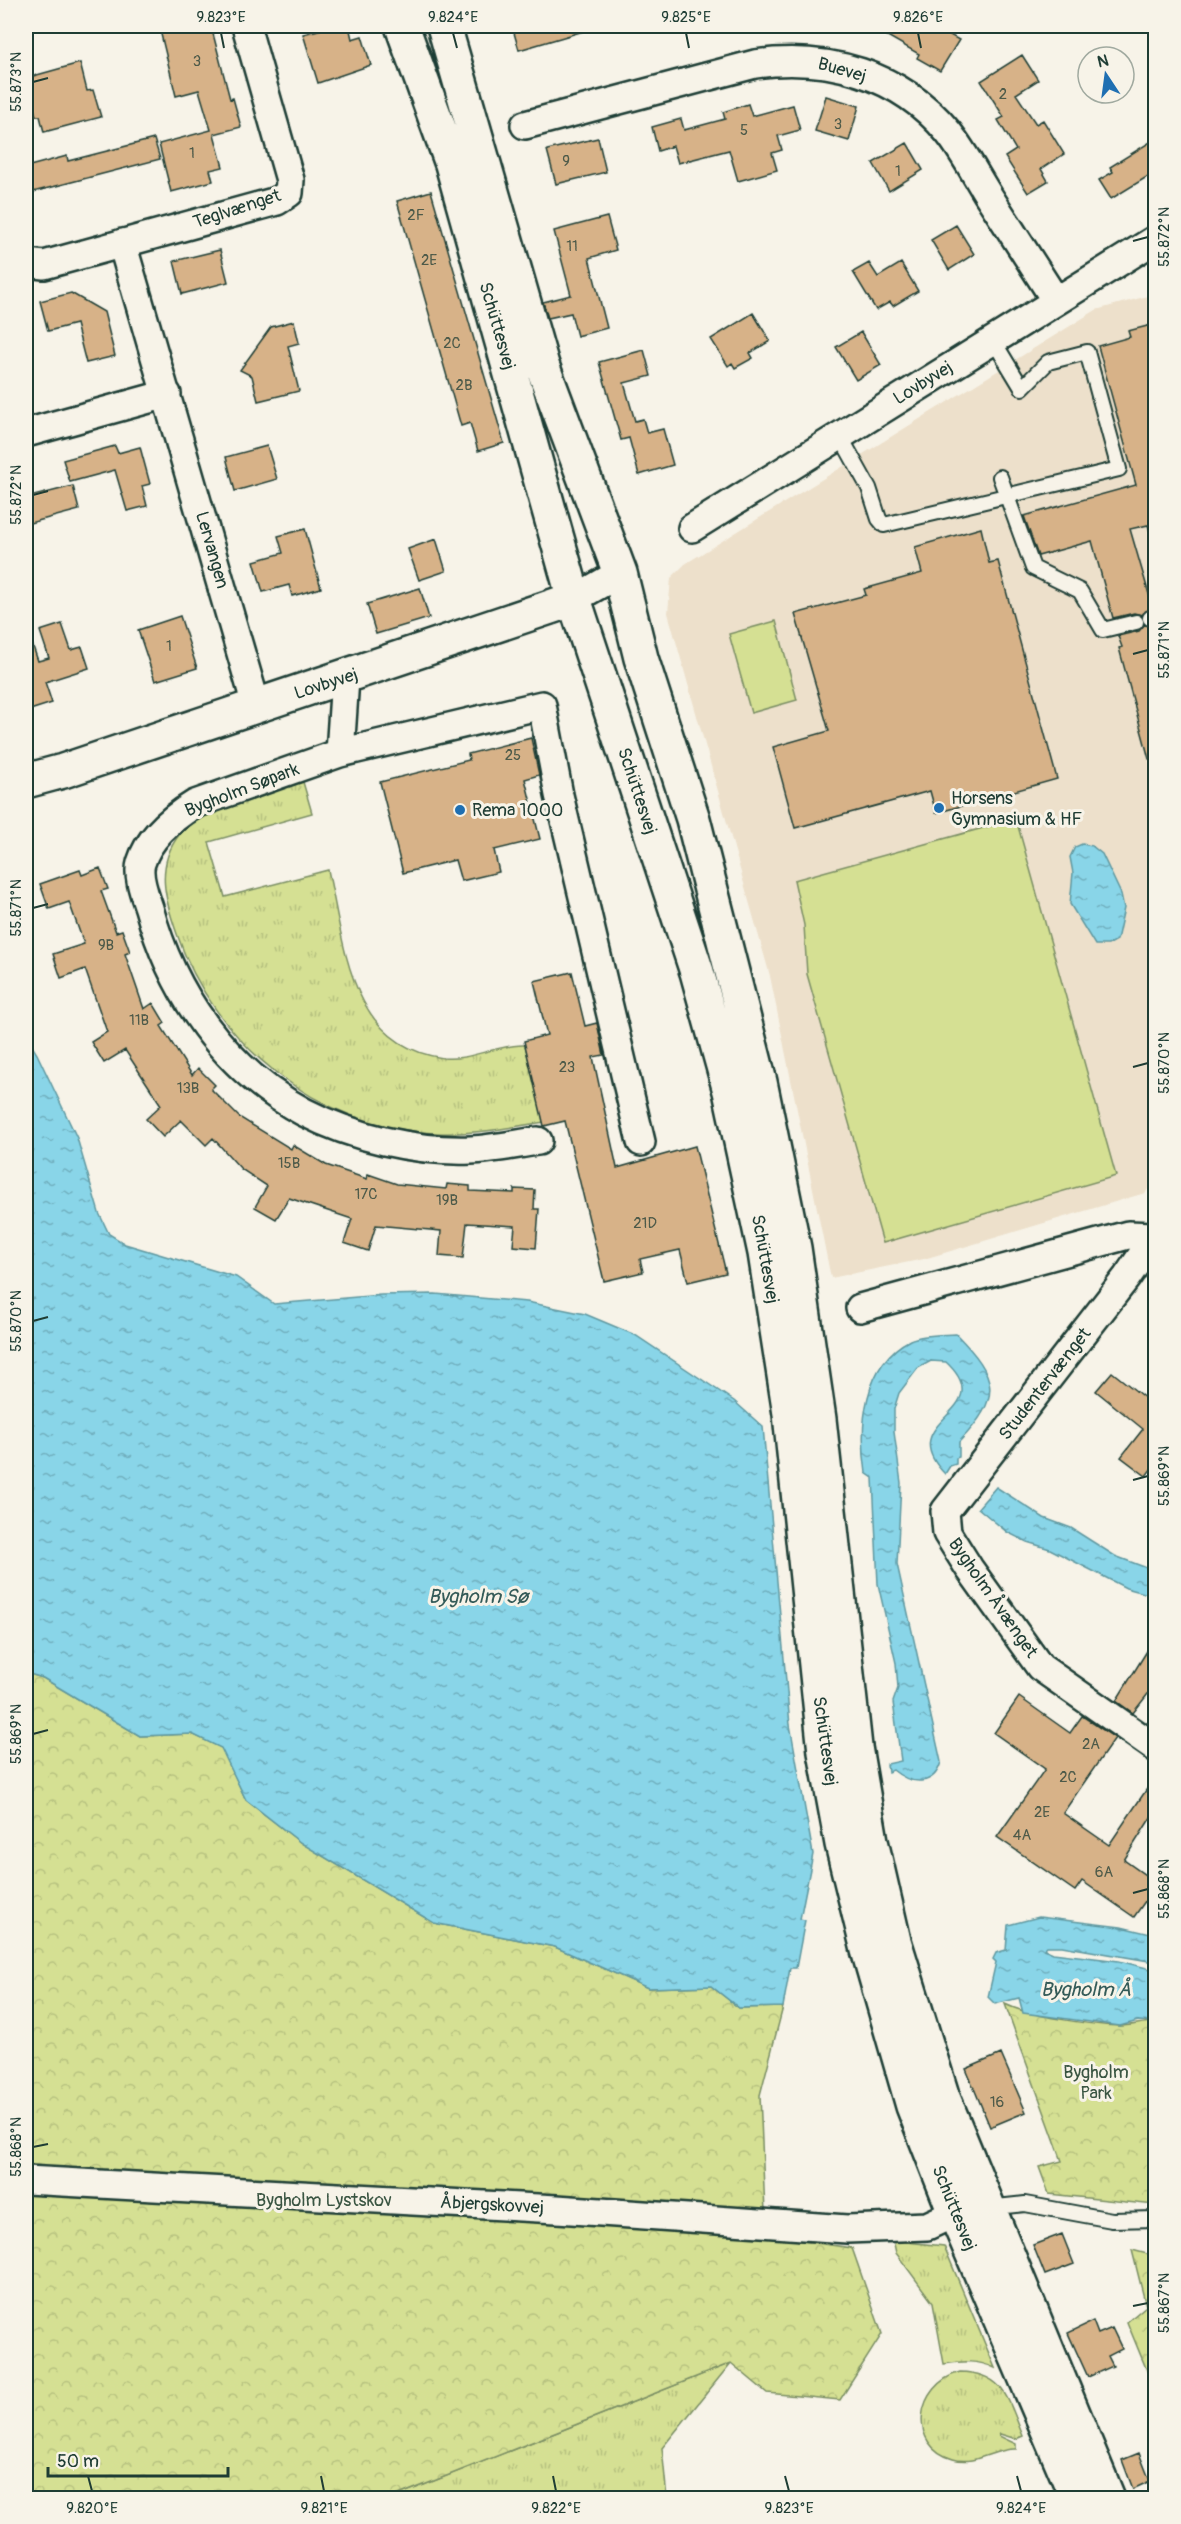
<svg xmlns="http://www.w3.org/2000/svg" width="1181" height="2524" viewBox="0 0 1181 2524" font-family="Pangolin,sans-serif">
	<style>
		.built { fill: #ede0cb }
		.grass { fill: url(#grass-tufts); stroke: #7a8e64; stroke-width: 1.5 }
		.forest { fill: url(#forest-crowns); stroke: #7a8e64; stroke-width: 1.5 }
		.pitch { fill: #d5e093; stroke: #7a8e64; stroke-width: 1.5 }
		.water { fill: url(#water-ripples); stroke: #5f98a0; stroke-width: 1.5 }
		.building { fill: #d7b288; stroke: #1f3d34; stroke-width: 1.5 }
		.lines { fill: none; stroke-linecap: round; stroke-linejoin: round }
		.service-casing { stroke: #1f3d34; stroke-width: 18 }
		.minor-casing { stroke: #1f3d34; stroke-width: 32 }
		.tertiary-casing { stroke: #1f3d34; stroke-width: 38 }
		.primary-casing { stroke: #1f3d34; stroke-width: 38 }
		.service { stroke: #f7f3e8; stroke-width: 14 }
		.minor { stroke: #f7f3e8; stroke-width: 27 }
		.tertiary { stroke: #f7f3e8; stroke-width: 33 }
		.primary { stroke: #f7f3e8; stroke-width: 33 }
		.ticks { fill: none; stroke: #1f3d34; stroke-width: 2 }
		.poi-dot { fill: #1f6fb2; stroke: #f7f3e8; stroke-width: 2 }
		.labels { text-anchor: middle; dominant-baseline: central; stroke-width: 6; stroke-linejoin: round; paint-order: stroke }
		.number-label { font-size: 15px; fill: #4d5a49 }
		.street-label { font-size: 18px; fill: #1f3d34; stroke: #f7f3e8 }
		.poi-label { font-size: 18px; fill: #1f3d34; stroke: #f7f3e8; text-anchor: start }
		.park-label { font-size: 18px; fill: #3a5542; stroke: #f7f3e8 }
		.water-label { font-size: 20px; font-style: italic; fill: #345b58; stroke: #f7f3e8 }
		.neatline { fill: none; stroke: #1f3d34; stroke-width: 2 }
		.ticks-label { font-size: 15px; text-anchor: middle; fill: #1f3d34 }
	</style>
	<defs>
		<pattern id="grass-tufts" width="24" height="20" patternUnits="userSpaceOnUse" patternTransform="scale(1.5)"><rect width="24" height="20" fill="#d5e093"/><path d="M3 7l-1-3M5 7V3M7 7l1-3M15 17l-1-3M17 17v-4M19 17l1-3" fill="none" stroke="#b6c17f"/></pattern>
		<pattern id="forest-crowns" width="20" height="18" patternUnits="userSpaceOnUse" patternTransform="scale(1.5)"><rect width="20" height="18" fill="#d5e093"/><path d="M2 6a3 3 0 1 1 6 0M12 15a3 3 0 1 1 6 0" fill="none" stroke="#b6c17f"/></pattern>
		<pattern id="water-ripples" width="26" height="14" patternUnits="userSpaceOnUse" patternTransform="scale(1.5)"><rect width="26" height="14" fill="#89d5e8"/><path d="M2 4q2-2 4 0t4 0M15 11q2-2 4 0t4 0" fill="none" stroke="#6faebd"/></pattern>
	</defs>
	<rect width="100%" height="100%" fill="#f7f3e8"/>
	<filter id="ink" filterUnits="userSpaceOnUse"><feTurbulence type="fractalNoise" baseFrequency=".0167" numOctaves="2"/><feDisplacementMap in="SourceGraphic" scale="12" xChannelSelector="R" yChannelSelector="G"/><feConvolveMatrix kernelMatrix="1 2 1 2 8 2 1 2 1" color-interpolation-filters="sRGB"/></filter>
	<g filter="url(#ink)">
		<path class="built" d="M1155 294 1156 1180 1145 1193 924 1259 831 1278 770 976 668 613 671 578 685 564 1096 310Z"/>
		<path class="grass" d="M303 782 312 813 209 842 225 897 328 870C345 945 349 1045 443 1058 470 1061 498 1044 525 1045L544 1122C507 1128 472 1135 435 1133 318 1128 214 1043 177 934 165 900 155 866 179 835 197 810 273 792 303 782Z
			M897 2241 944 2246 995 2368C977 2360 964 2361 944 2364L933 2303 896 2253 894 2244Z
			M731 2363 662 2448 667 2498H391Z
			M960 2372C1005 2373 1008 2400 1023 2436L1016 2439 1000 2434 999 2436 1016 2444V2449C994 2448 976 2466 953 2459 907 2446 915 2385 960 2372Z"/>
		<path class="forest" d="M26 1673 43 1678 140 1736 192 1734 222 1748 246 1800 301 1843 434 1923 555 1947 648 1988 711 1986 739 2008 783 2007 760 2095 766 2236 852 2248 882 2334 840 2400 767 2393 731 2363 391 2498H26Z
			M1005 2004C1029 2016 1090 2025 1119 2026 1131 2026 1143 2022 1155 2022V2205L1049 2194 1039 2167 1062 2161Z
			M1132 2250 1155 2256V2371L1148 2373 1127 2322 1146 2306Z"/>
		<path class="pitch" d="M776 621 797 700 751 713 729 634Z
			M1016 819 1116 1176 883 1243 807 974 804 925 794 880Z"/>
		<path class="water" d="M1082 844 1092 846 1102 854 1121 894 1124 908 1117 940 1108 945H1095L1070 904 1073 873 1070 857 1075 847Z
			M26 1036 37 1054 77 1138 99 1213 109 1234 125 1244 236 1277 274 1304 381 1295 435 1294 527 1302 585 1314 635 1335 734 1401 763 1427 790 1725 813 1854 800 1919 805 1920 796 1968H790L783 2007 739 2008 711 1986 648 1988 555 1947 434 1923 301 1843 246 1800 221 1748 192 1734 140 1736 43 1678 26 1673Z
			M956 1334C998 1377 1003 1396 959 1442V1457L956 1458V1464L950 1466 945 1474C890 1418 1002 1414 946 1362L931 1361 918 1368 899 1393 894 1409V1432L901 1483 897 1564 941 1762C934 1787 911 1785 893 1770L888 1772 887 1764 901 1761 893 1702 898 1688 896 1663 878 1584 873 1478 866 1473C859 1427 863 1364 910 1340 923 1334 942 1335 956 1334Z
			M996 1487 1044 1518 1071 1528 1115 1556 1155 1571V1596L1126 1588 1050 1549 1027 1542 1007 1532 978 1508Z
			M1039 1917 1121 1927 1155 1935V1962L1062 1946H1047L1044 1949 1053 1953 1119 1961 1155 1970V2022L1138 2021 1120 2026 1023 2013 1019 1998 995 2004 988 1997 996 1962 993 1959 996 1953 1006 1950 1008 1925Z"/>
		<path class="building" d="M159 26H211L230 99 233 98 241 127 214 134 223 167 210 170 213 181 171 192 159 144 211 130 199 90 176 96Z
			M334 26H349L352 39 362 36 371 65 318 83 303 34Z
			M512 26H583L584 31 519 50Z
			M870 26H934L959 40 940 71 917 58 919 54Z
			M1022 55 1038 80 1016 94 1036 124 1043 120 1064 154 1041 169 1048 181 1028 193 1005 157 1016 150 998 120 1004 117 981 81Z
			M80 63 87 91 93 90 101 117 44 132 40 116H36L26 78Z
			M826 96 859 106 849 141 815 131Z
			M748 104 752 116 793 105 800 130 778 136 782 150 772 153 777 170 738 181 729 150 678 163 673 146 658 151 652 127 681 119 684 130 725 119 723 112Z
			M598 138 606 172 556 184 547 150Z
			M154 139 160 159 33 192 26 167 67 156 68 161Z
			M1155 139V172L1111 199 1099 180 1113 172 1110 167Z
			M907 143 923 170 889 191 873 163Z
			M431 191 504 443 478 451 470 423 461 426 397 201Z
			M607 217 616 250 589 258 607 328 577 336 571 313 548 318 543 302 571 295 554 231Z
			M956 225 974 254 949 270 931 240Z
			M220 250 228 282 182 294 174 261Z
			M869 263 878 277 901 263 918 291 893 306 890 302 876 310 853 272Z
			M71 293 104 312 115 356 86 363 76 324 48 331 40 301Z
			M753 313 770 341 750 353 753 358 735 368 732 363 728 366 711 339Z
			M294 321 299 343 288 346 299 391 258 401 252 376 240 370 271 327Z
			M1155 324V532H1150L1148 525 1130 529 1153 608 1142 615 1134 613 1113 618 1092 541 1038 556 1024 516 1136 485 1098 346 1130 337 1128 331Z
			M861 332 881 365 856 380 836 347Z
			M644 350 651 376 624 383 635 421 643 419 647 433 663 429 673 465 639 475 629 438 621 440 599 362Z
			M115 446 118 453 140 447 150 484 142 486 147 506 127 511 115 470 70 482 63 460Z
			M267 446 277 479 235 491 226 457Z
			M73 486 79 510 26 524V498Z
			M981 528 989 563 998 561 1057 779 936 813 930 791 795 828 773 747 829 731 795 614 866 595 864 589 922 573 915 547Z
			M305 529 321 588 292 596 289 585 263 592 254 561 283 553 278 536Z
			M436 539 446 571 419 580 408 549Z
			M420 588 429 618 376 634 367 604Z
			M180 616 197 668 155 681 138 630Z
			M62 624 71 650 82 647 89 668 45 682 52 703 30 710 26 696V635H29L38 661 49 658 40 631Z
			M1144 625 1155 626V759H1149L1119 648 1122 647 1118 636 1139 631Z
			M531 738 539 775 525 779 540 839 494 850 499 872 461 881 455 860 403 873 380 782 469 760 468 754Z
			M100 868 108 889 101 891 116 932 122 930 130 952 125 954 144 1009 153 1003 165 1023 161 1026 192 1075 198 1068 215 1085 211 1089 239 1117 291 1149 293 1145 326 1165 367 1179 368 1174 397 1184 446 1189 447 1184 470 1186V1191L514 1193V1189L535 1190 534 1209H539L536 1248 513 1246 515 1226 467 1223 463 1258 439 1256 441 1231 376 1225 368 1251 344 1243 352 1219 289 1198 276 1219 255 1207 267 1186 241 1169 213 1138 206 1145 181 1120 163 1137 146 1119 161 1105 125 1050 104 1063 91 1042 107 1032 85 969 61 978 53 954 84 944 69 902 49 909 40 884 80 870 82 875Z
			M572 972 585 1026 597 1023 604 1055 593 1057 617 1168 695 1146 726 1273 688 1282 680 1250 640 1259 643 1272 604 1281 565 1121 544 1126 524 1041 547 1035 534 981Z
			M1112 1372 1155 1406V1464L1146 1476 1121 1457 1143 1429 1096 1391Z
			M1155 1638V1685L1133 1713 1116 1701Z
			M1019 1697 1070 1733 1082 1716 1115 1738 1063 1813 1109 1845 1155 1777V1811L1124 1860 1155 1882V1887L1134 1917 1082 1881 1075 1891 997 1837 1045 1769 994 1733Z
			M1001 2054 1026 2112 990 2127 966 2069Z
			M1062 2234 1074 2264 1045 2275 1033 2245Z
			M1093 2321 1098 2334 1112 2328 1122 2349 1108 2356 1113 2366 1088 2377 1068 2333Z
			M1139 2453 1150 2481 1133 2489 1122 2460Z"/>
		<g class="lines">
			<g class="service-casing">
				<path id="service" d="M839 434 869 488 879 519 884 525 1119 469 1087 352 1048 362 1022 388 993 340
					M1000 477 1033 568 1080 591 1103 630 1136 622
					M1150 618 1156 617
					M988 2208 1025 2204 1112 2220 1156 2219"/>
			</g>
			<g class="minor-casing">
				<path id="minor" d="M525 125 755 64C828 54 900 74 948 132 964 152 976 176 990 198 1012 232 1034 267 1056 301
					M122 243 256 705
					M26 263 44 265 277 201 289 193 290 180 246 26
					M26 433 167 394
					M692 528 1156 239
					M574 599 620 573
					M340 753 345 678
					M538 1141C516 1144 493 1149 471 1150 416 1152 352 1137 304 1112 225 1070 172 993 149 908 145 896 137 876 141 863 149 837 172 818 195 804L340 753 542 705 559 795 641 1142
					M1156 1235 1127 1277 945 1511 947 1533 969 1568 1040 1667 1156 1748
					M860 1308 1128 1235 1154 1236
					M26 2180 557 2209 847 2229 927 2226 955 2213"/>
			</g>
			<g class="tertiary-casing">
				<path id="tertiary" d="M26 781 63 771 574 599"/>
			</g>
			<g class="primary-casing">
				<path id="primary" d="M402 26 452 164 574 599 697 972 730 1091 765 1253 790 1414 825 1752 842 1844 868 1950 913 2106 955 2213 1077 2498
					M444 26 542 365 620 573 641 658 693 819 760 1082 794 1248 819 1419 855 1747 871 1841 894 1941 942 2095 1108 2498"/>
			</g>
			<use href="#service" class="service"/>
			<use href="#minor" class="minor"/>
			<use href="#tertiary" class="tertiary"/>
			<use href="#primary" class="primary"/>
		</g>
	</g>
	<path class="ticks" d="M221 33 224 48M453 33 457 48M686 33 689 48M918 33 921 48M33 82 48 78M1133 241 1148 237M33 495 48 491M1133 654 1148 650M33 908 48 904M1133 1067 1148 1063M33 1321 48 1317M1133 1480 1148 1476M33 1734 48 1730M1133 1893 1148 1889M33 2147 48 2144M1133 2306 1148 2303M88 2476 92 2491M321 2476 324 2491M553 2476 556 2491M785 2476 789 2491M1017 2476 1021 2491"/>
	<g class="poi-dot">
		<circle cx="939" cy="808" r="6"/>
		<circle cx="460" cy="810" r="6"/>
	</g>
	<g class="labels">
		<g class="number-label">
			<text x="197" y="61">3</text>
			<text x="1003" y="94">2</text>
			<text x="838" y="124">3</text>
			<text x="744" y="130">5</text>
			<text x="192" y="153">1</text>
			<text x="566" y="161">9</text>
			<text x="898" y="171">1</text>
			<text x="416" y="215">2F</text>
			<text x="572" y="246">11</text>
			<text x="429" y="260">2E</text>
			<text x="452" y="343">2C</text>
			<text x="464" y="385">2B</text>
			<text x="169" y="646">1</text>
			<text x="513" y="755">25</text>
			<text x="106" y="945">9B</text>
			<text x="139" y="1020">11B</text>
			<text x="567" y="1067">23</text>
			<text x="188" y="1088">13B</text>
			<text x="289" y="1163">15B</text>
			<text x="366" y="1194">17C</text>
			<text x="447" y="1200">19B</text>
			<text x="645" y="1223">21D</text>
			<text x="1091" y="1744">2A</text>
			<text x="1068" y="1777">2C</text>
			<text x="1042" y="1812">2E</text>
			<text x="1022" y="1835">4A</text>
			<text x="1104" y="1872">6A</text>
			<text x="997" y="2102">16</text>
		</g>
		<g class="street-label">
			<text transform="translate(842 70) rotate(16)">Buevej</text>
			<text transform="translate(237 209) rotate(-18)">Teglvænget</text>
			<text transform="translate(497 326) rotate(74)">Schüttesvej</text>
			<text transform="translate(923 383) rotate(-32)">Lovbyvej</text>
			<text transform="translate(212 550) rotate(74)">Lervangen</text>
			<text transform="translate(326 684) rotate(-18)">Lovbyvej</text>
			<text transform="translate(242 790) rotate(-21)">Bygholm Søpark</text>
			<text transform="translate(637 791) rotate(72)">Schüttesvej</text>
			<text transform="translate(765 1259) rotate(80)">Schüttesvej</text>
			<text transform="translate(1045 1384) rotate(-52)">Studentervænget</text>
			<text transform="translate(993 1598) rotate(55)">Bygholm Åvænget</text>
			<text transform="translate(825 1741) rotate(82)">Schüttesvej</text>
			<text transform="translate(492 2205) rotate(3)">Åbjergskovvej</text>
			<text transform="translate(954 2208) rotate(68)">Schüttesvej</text>
		</g>
		<g class="poi-label">
			<text x="951" y="798">Horsens<tspan x="951" dy="21">Gymnasium &amp; HF</tspan></text>
			<text x="472" y="810">Rema 1000</text>
		</g>
		<g class="park-label">
			<text x="1096" y="2072">Bygholm<tspan x="1096" dy="21">Park</tspan></text>
			<text x="324" y="2200">Bygholm Lystskov</text>
		</g>
		<g class="water-label">
			<text x="478" y="1596">Bygholm Sø</text>
			<text x="1086" y="1989">Bygholm Å</text>
		</g>
	</g>
	<rect width="1181" height="2524" fill="none" stroke="#f7f3e8" stroke-width="66"/>
	<g transform="translate(1106 75) rotate(347)"><circle r="28" fill="#f7f3e8" stroke="#a1aaa0" stroke-width="1.5"/>
	<path d="M0-4.5L10 22L0 15L-10 22Z" fill="#1f6fb2"/>
	<text y="-9" font-size="16" font-weight="bold" text-anchor="middle" fill="#1f3d34">N</text>
	</g>
	<path d="M48 2467v9h180v-9" fill="none" stroke="#1f3d34" stroke-width="3"/>
	<text x="57" y="2467" font-size="18" fill="#1f3d34" stroke="#f7f3e8" stroke-width="4.5" paint-order="stroke">50 m</text>
	<rect x="33" y="33" width="1115" height="2458" class="neatline"/>
	<g class="ticks-label">
		<text x="221" y="22">9.823°E</text>
		<text x="453" y="22">9.824°E</text>
		<text x="686" y="22">9.825°E</text>
		<text x="918" y="22">9.826°E</text>
		<text transform="translate(16 82) rotate(-90)" y="5">55.873°N</text>
		<text transform="translate(1164 237) rotate(-90)" y="5">55.872°N</text>
		<text transform="translate(16 495) rotate(-90)" y="5">55.872°N</text>
		<text transform="translate(1164 650) rotate(-90)" y="5">55.871°N</text>
		<text transform="translate(16 908) rotate(-90)" y="5">55.871°N</text>
		<text transform="translate(1164 1063) rotate(-90)" y="5">55.870°N</text>
		<text transform="translate(16 1321) rotate(-90)" y="5">55.870°N</text>
		<text transform="translate(1164 1476) rotate(-90)" y="5">55.869°N</text>
		<text transform="translate(16 1734) rotate(-90)" y="5">55.869°N</text>
		<text transform="translate(1164 1889) rotate(-90)" y="5">55.868°N</text>
		<text transform="translate(16 2147) rotate(-90)" y="5">55.868°N</text>
		<text transform="translate(1164 2303) rotate(-90)" y="5">55.867°N</text>
		<text x="92" y="2513">9.820°E</text>
		<text x="324" y="2513">9.821°E</text>
		<text x="556" y="2513">9.822°E</text>
		<text x="789" y="2513">9.823°E</text>
		<text x="1021" y="2513">9.824°E</text>
	</g>
</svg>
